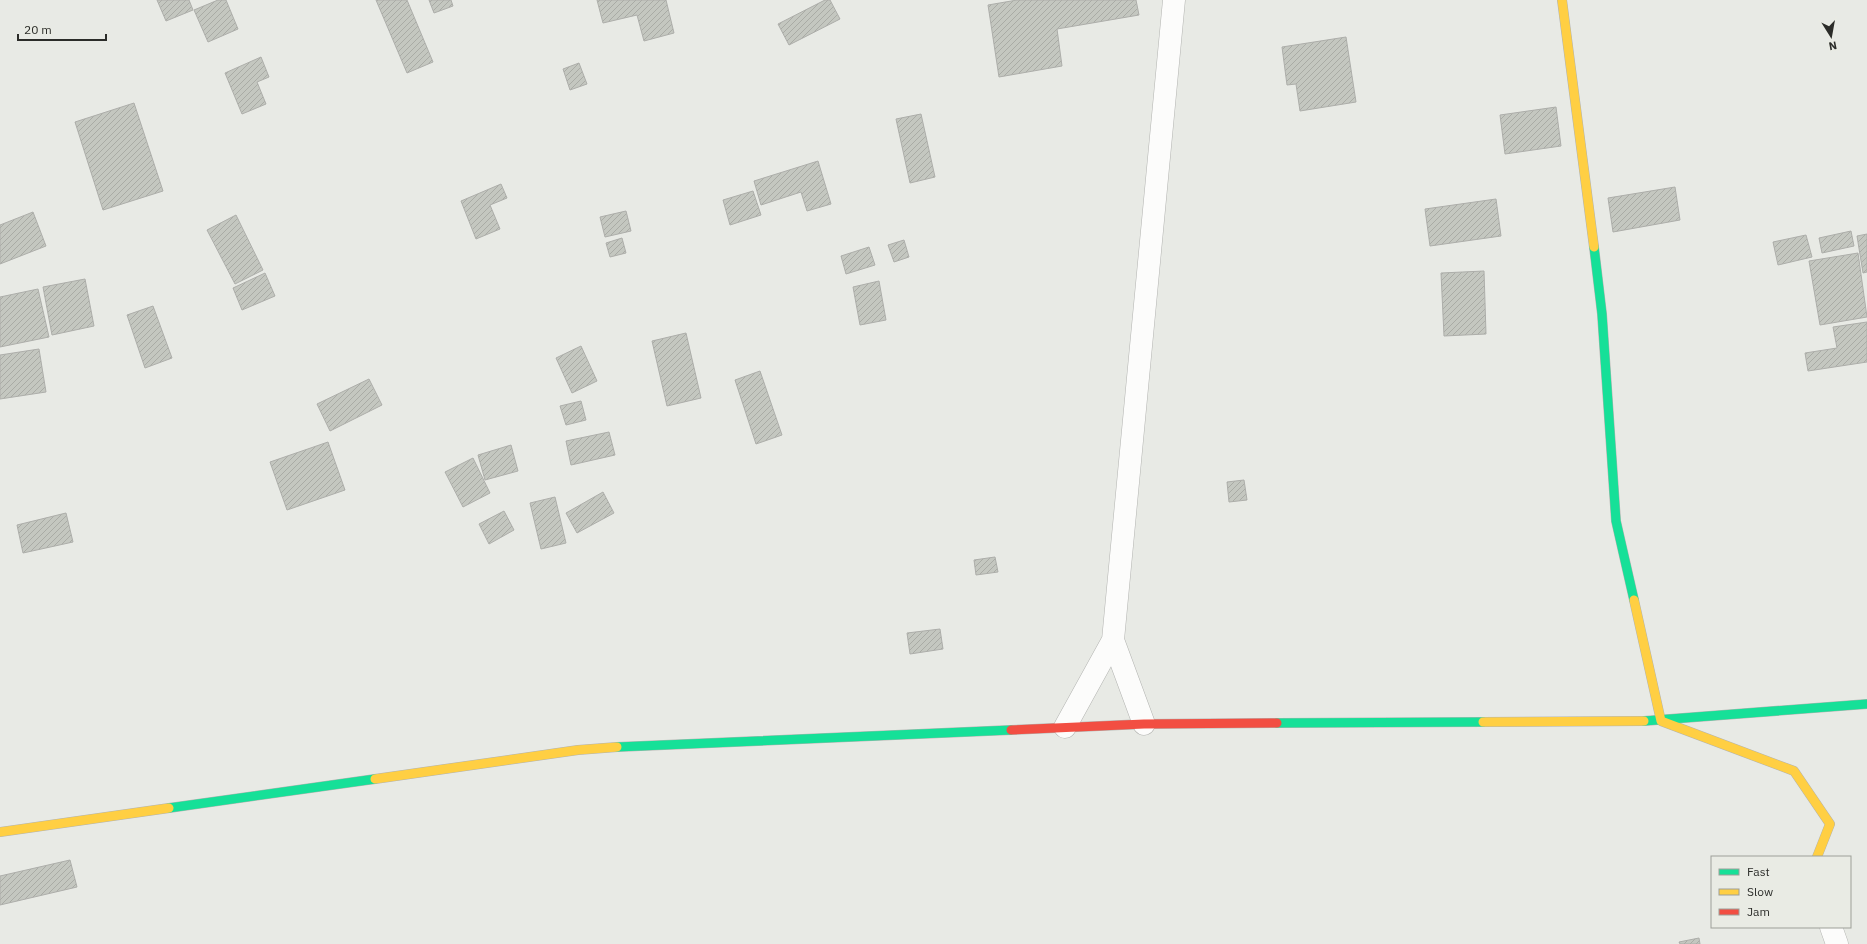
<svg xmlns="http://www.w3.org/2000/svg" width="1867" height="944" viewBox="0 0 1867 944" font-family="'IBM Plex Sans',sans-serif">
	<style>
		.building { fill: url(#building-hatch); stroke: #adaeaa }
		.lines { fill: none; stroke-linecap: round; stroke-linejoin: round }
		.street-casing { stroke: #b2b3b0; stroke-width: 23 }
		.fast-casing { stroke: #b2b3b0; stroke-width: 10 }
		.slow-casing { stroke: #b2b3b0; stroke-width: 10 }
		.jam-casing { stroke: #b2b3b0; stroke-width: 10 }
		.street { stroke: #fcfcfb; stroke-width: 22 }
		.fast { stroke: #16e098; stroke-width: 9 }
		.slow { stroke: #ffcf43; stroke-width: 9 }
		.jam { stroke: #f24e42; stroke-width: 9 }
	</style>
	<defs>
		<pattern id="building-hatch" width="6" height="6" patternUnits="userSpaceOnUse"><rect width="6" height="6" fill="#c4c7c0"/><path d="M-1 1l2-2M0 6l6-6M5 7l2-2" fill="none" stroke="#a9aba5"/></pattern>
	</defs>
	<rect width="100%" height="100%" fill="#e8eae5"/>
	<path class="building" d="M157 0H189L193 10 166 21Z
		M218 0H226L238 29 208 42 194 10Z
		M376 0H407L433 62 407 73Z
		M429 0H451L453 6 434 13Z
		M597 0H666L674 33 644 41 637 15 603 23Z
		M825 0H830L840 19 789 45 778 24Z
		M1017 0H1136L1139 15 1057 29 1062 66 999 77 988 5Z
		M1346 37 1356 102 1300 111 1296 84 1287 85 1282 47Z
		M261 57 269 77 257 82 266 104 242 114 225 73Z
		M579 63 587 84 570 90 563 69Z
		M134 103 163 191 103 210 75 122Z
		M1556 107 1561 146 1505 154 1500 115Z
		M921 114 935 177 910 183 896 119Z
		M818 161 831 204 807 211 801 192 761 205 754 181Z
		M501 184 507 198 490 205 500 229 476 239 461 201Z
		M1675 187 1680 220 1613 232 1608 198Z
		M753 191 761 215 730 225 723 200Z
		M1496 199 1501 236 1430 246 1425 209Z
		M626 211 631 231 605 237 600 217Z
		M33 212 46 246 0 264V225Z
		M236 215 263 270 235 284 207 230Z
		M1851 231 1854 246 1822 253 1819 238Z
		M1867 234V272L1863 273 1857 236Z
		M1806 235 1812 257 1778 265 1773 242Z
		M622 238 626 253 610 257 606 243Z
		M904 240 909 257 894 262 888 245Z
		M869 247 875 265 846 274 841 256Z
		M1858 253 1867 317 1820 325 1809 261Z
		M1484 271 1486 334 1444 336 1441 273Z
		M265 273 275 296 242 310 233 288Z
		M85 279 94 326 52 335 43 287Z
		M879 281 886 320 860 325 853 287Z
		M38 289 49 337 0 347V297Z
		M153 306 172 358 145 368 127 315Z
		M1867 322V362L1808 371 1805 353 1837 348 1833 327Z
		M686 333 701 398 667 406 652 341Z
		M581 346 597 381 572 393 556 358Z
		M39 349 46 392 0 399V355Z
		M760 371 782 435 756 444 735 380Z
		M369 379 382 405 330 431 317 404Z
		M581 401 586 420 566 425 560 406Z
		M609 432 615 455 571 465 566 441Z
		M328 442 345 490 287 510 270 462Z
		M511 445 518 471 485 480 478 455Z
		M473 458 490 493 463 507 445 472Z
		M1244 480 1247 500 1229 502 1227 482Z
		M603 492 614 513 577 533 566 513Z
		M555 497 566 543 541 549 530 503Z
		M504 511 514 530 489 544 479 524Z
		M66 513 73 542 23 553 17 525Z
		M995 557 998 572 976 575 974 560Z
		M940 629 943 649 910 654 907 633Z
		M70 860 77 887 0 905V876Z
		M1699 938 1700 944H1680L1679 942Z"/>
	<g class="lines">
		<g class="street-casing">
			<path id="street" d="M1113 640 1144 724
				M1065 727 1113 640 1174 0
				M1831 927 1837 944"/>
		</g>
		<g class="fast-casing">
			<path id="fast" d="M1594 247 1602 314 1616 521 1634 600
				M1644 721 1867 704
				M1277 723 1483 722
				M617 747 1011 730
				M169 808 375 779"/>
		</g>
		<g class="slow-casing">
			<path id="slow" d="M1562 0 1594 247
				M1634 600 1661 721 1794 771 1830 824 1817 857
				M1483 722 1644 721
				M375 779 578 750 617 747
				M0 832 169 808"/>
		</g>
		<g class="jam-casing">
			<path id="jam" d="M1011 730 1144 724 1277 723"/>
		</g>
		<use href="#street" class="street"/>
		<use href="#fast" class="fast"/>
		<use href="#slow" class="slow"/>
		<use href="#jam" class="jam"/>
	</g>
	<rect x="1711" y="856" width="140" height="72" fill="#e9ebe4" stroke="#9d9f99"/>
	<rect x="1719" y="869" width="20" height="6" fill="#16e098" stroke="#9d9f99"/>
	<text x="1747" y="876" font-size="12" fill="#2b2c29">Fast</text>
	<rect x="1719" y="889" width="20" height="6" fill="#ffcf43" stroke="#9d9f99"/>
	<text x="1747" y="896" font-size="12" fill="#2b2c29">Slow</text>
	<rect x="1719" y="909" width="20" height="6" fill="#f24e42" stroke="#9d9f99"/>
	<text x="1747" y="916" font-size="12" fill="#2b2c29">Jam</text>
	<g transform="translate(1831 36) rotate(169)" stroke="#e9ebe4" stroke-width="3" paint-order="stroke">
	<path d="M0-3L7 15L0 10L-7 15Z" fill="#2b2c29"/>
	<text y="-6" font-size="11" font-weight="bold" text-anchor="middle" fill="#2b2c29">N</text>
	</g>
	<path d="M18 34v6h88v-6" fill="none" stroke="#2b2c29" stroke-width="2"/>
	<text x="24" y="34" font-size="12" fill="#2b2c29" stroke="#e9ebe4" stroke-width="3" paint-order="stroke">20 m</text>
</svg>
